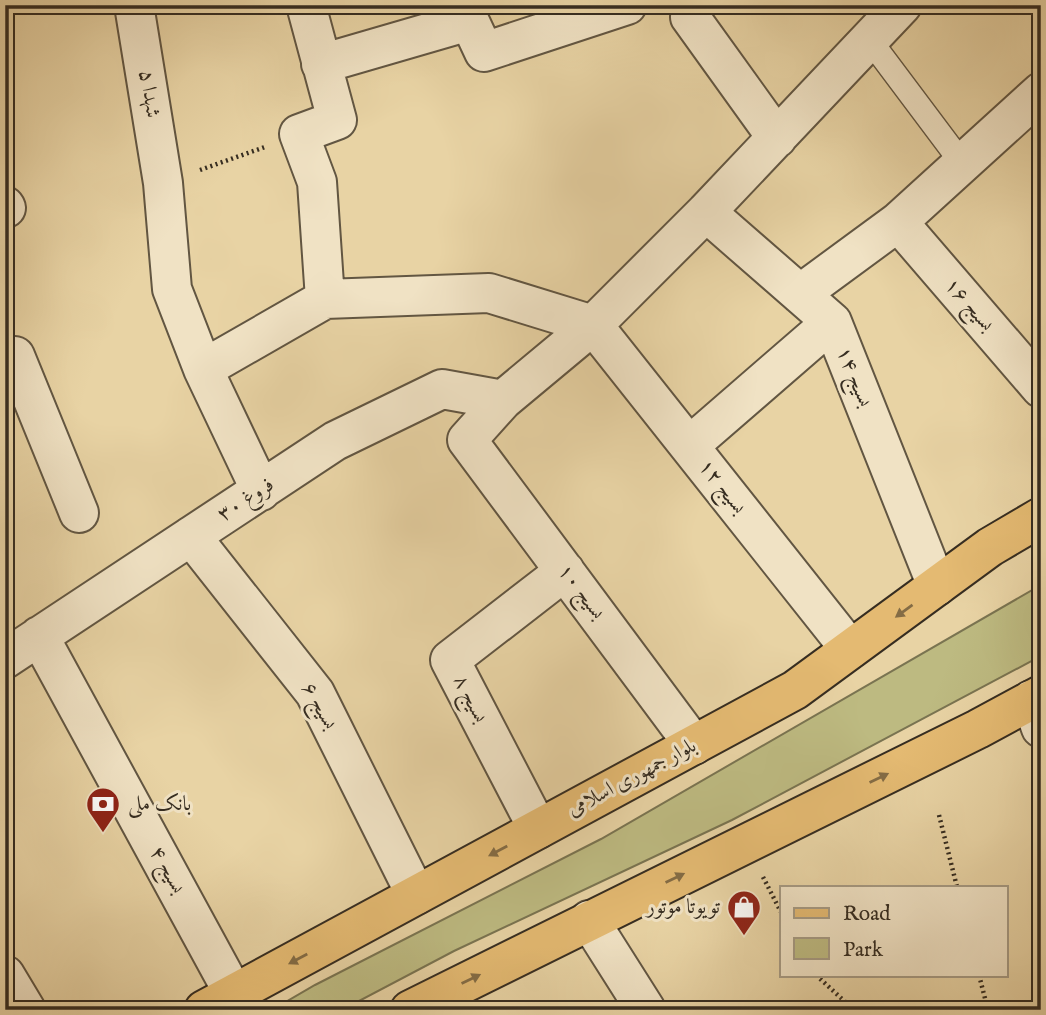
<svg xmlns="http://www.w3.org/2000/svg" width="1046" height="1015" viewBox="0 0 1046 1015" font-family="'IM FELL English',Amiri,serif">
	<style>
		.green { fill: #bdba81; stroke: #7a7451; stroke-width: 2 }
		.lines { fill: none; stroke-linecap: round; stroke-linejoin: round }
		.lane-casing { stroke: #625642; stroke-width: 26 }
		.street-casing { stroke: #625642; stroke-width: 42 }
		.primary-casing { stroke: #362d21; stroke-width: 42 }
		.path { stroke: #362d21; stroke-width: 4.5; stroke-dasharray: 2 3.5; stroke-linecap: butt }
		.lane { stroke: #f0e2c4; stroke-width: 23 }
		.street { stroke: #f0e2c4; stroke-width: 38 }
		.primary { stroke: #e4ba72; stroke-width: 38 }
		.oneway { fill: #846c45 }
		.labels { text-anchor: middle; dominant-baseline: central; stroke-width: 6; stroke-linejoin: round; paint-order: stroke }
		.street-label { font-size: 21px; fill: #362d21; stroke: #f0e2c4 }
		.poi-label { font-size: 21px; fill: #362d21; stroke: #f0e2c4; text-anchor: start }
	</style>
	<rect width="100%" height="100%" fill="#e8d3a4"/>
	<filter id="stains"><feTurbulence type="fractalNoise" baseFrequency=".00286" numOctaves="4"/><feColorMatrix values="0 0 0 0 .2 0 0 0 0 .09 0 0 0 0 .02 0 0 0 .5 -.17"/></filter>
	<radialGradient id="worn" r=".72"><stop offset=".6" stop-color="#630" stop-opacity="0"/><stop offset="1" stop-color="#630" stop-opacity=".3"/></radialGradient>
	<path class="green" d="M1041 585V656L732 820 454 951 342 1010H272L315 985 601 839Z"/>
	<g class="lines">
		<g class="lane-casing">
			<path id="lane" d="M869 39 962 163"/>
		</g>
		<g class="street-casing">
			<path id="street" d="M134 5 163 183 172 289 203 369 261 491
				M306 5 337 120 299 134 317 182 325 299
				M462 5 484 52 627 5
				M691 5 690 17 777 138
				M321 64 469 21
				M5 206 6 208
				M706 212 832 322 937 586
				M898 222 1041 388
				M800 294 898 222 1041 92
				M5 360 15 356 79 513
				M203 369 325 299 489 293 593 325 850 649
				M689 446 832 322
				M191 536 315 693 416 895
				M39 636 234 994
				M5 659 335 441 442 389 503 400
				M1031 700 1041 728
				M694 745 467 440 503 400 593 325 706 212 902 5
				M538 829 450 660 565 571
				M589 920 646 1010
				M5 975 26 1010"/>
		</g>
		<g class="primary-casing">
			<path id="primary" d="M204 1010 795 690 990 547 1041 517
				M410 1010 978 729 1041 695"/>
		</g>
		<path class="path" d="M200 170 265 147
			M939 815 957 887
			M763 877 782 914
			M816 975 854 1010
			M979 975 988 1010"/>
		<use href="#lane" class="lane"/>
		<use href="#street" class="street"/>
		<use href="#primary" class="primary"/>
	</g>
	<defs><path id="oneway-solid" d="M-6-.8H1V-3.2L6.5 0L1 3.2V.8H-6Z" transform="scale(1.75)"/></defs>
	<g class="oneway">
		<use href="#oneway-solid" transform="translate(904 611) rotate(144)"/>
		<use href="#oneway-solid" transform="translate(879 778) rotate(-26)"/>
		<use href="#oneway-solid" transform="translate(498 851) rotate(152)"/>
		<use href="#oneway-solid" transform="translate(675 878) rotate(-26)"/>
		<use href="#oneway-solid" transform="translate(298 959) rotate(152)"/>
		<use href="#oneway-solid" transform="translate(471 979) rotate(-26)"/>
	</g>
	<defs>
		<g id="bank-pin" transform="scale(1.75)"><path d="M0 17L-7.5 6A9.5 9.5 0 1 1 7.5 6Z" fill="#8f2418" stroke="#f0e2c4"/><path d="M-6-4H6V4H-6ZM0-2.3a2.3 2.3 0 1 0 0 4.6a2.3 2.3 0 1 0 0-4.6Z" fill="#fff"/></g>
		<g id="shop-pin" transform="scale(1.75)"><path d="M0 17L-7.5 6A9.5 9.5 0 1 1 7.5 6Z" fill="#8f2418" stroke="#f0e2c4"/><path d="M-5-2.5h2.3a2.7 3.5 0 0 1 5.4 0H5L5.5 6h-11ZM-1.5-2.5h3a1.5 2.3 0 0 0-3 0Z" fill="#fff"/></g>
	</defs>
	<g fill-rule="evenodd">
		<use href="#bank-pin" x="103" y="804"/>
		<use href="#shop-pin" x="744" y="907"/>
	</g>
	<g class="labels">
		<g class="street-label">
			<text transform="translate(149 94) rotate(81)">شهدا ۵</text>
			<text transform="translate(969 305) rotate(49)">بسیج ۱۶</text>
			<text transform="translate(854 377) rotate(68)">بسیج ۱۴</text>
			<text transform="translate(722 487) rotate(52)">بسیج ۱۲</text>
			<text transform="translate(246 500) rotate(-33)">فروغ ۳۰</text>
			<text transform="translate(581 592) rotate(53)">بسیج ۱۰</text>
			<text transform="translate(470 699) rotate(63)">بسیج ۸</text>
			<text transform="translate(319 706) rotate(60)">بسیج ۶</text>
			<text transform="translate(632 778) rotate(-28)">بلوار جمهوری اسلامی</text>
			<text transform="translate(167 870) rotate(61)">بسیج ۴</text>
		</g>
		<g class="poi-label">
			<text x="128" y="804">بانک ملی</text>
			<text x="720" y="907" text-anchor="end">تویوتا موتور</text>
		</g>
	</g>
	<rect width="1046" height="1015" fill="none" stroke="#e8d3a4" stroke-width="28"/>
	<rect x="7" y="7" width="1032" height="1001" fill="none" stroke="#362d21" stroke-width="3.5"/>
	<rect x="14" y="14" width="1018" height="987" fill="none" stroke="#362d21" stroke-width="2"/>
	<rect x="780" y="886" width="228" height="91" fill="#f0e2c4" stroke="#a69a83" stroke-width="2"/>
	<rect x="794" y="908" width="35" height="10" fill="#e4ba72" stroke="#a69a83" stroke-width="2"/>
	<text x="843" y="920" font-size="21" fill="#362d21">Road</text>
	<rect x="794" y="938" width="35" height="21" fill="#bdba81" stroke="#a69a83" stroke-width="2"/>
	<text x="843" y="956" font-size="21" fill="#362d21">Park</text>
	<rect width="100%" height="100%" filter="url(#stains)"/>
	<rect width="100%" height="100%" fill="url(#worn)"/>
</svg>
